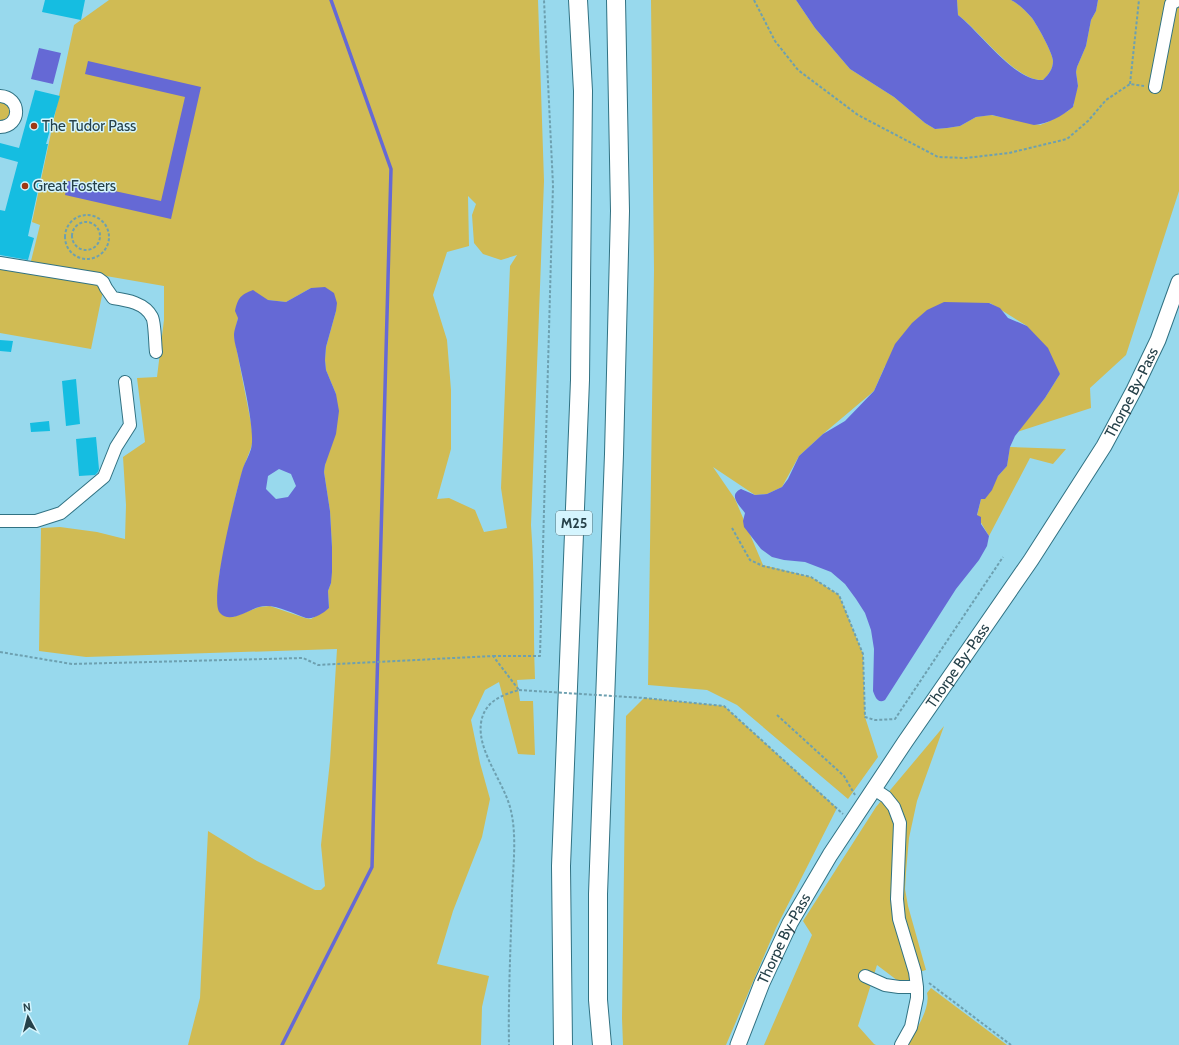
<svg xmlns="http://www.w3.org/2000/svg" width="1179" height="1045" viewBox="0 0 1179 1045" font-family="Cabin,sans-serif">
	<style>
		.green { fill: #d0bb54; fill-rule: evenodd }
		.water { fill: #6569d5; fill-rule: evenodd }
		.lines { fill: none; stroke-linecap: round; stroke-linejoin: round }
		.stream { stroke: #6569d5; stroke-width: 3.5 }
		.building { fill: #15bde1 }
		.minor-casing { stroke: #317283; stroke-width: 14 }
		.major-casing { stroke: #317283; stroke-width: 17 }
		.highway-casing { stroke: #317283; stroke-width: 20 }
		.path { stroke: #6da0b0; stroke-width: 2; stroke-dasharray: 3 2; stroke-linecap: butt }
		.minor { stroke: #fff; stroke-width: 12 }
		.major { stroke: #fff; stroke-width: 15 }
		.highway { stroke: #fff; stroke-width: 18 }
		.path-bridge { stroke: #6da0b0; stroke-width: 2; stroke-dasharray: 3 2; stroke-linecap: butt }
		.poi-dot { fill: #9f3914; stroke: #d5f5fe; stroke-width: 1.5 }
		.labels { text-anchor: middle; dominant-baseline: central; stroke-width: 3; stroke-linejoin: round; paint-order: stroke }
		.shield { fill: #d5f5fe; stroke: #5a777f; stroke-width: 1 }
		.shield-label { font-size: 14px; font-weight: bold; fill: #264149 }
		.poi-label { font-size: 15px; fill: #264149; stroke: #d5f5fe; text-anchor: start }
		.street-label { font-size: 15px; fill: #264149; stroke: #d5f5fe }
	</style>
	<rect width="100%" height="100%" fill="#98d9ed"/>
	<path class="green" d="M109 0H538L544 181 531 525C535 576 533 628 535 679L517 680 520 701H533L535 755 518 754 499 682 485 690 471 720 480 763 490 799 482 837 453 911 437 964 489 976 482 1007 481 1045H188L200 998 208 831 257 861 315 890H321L325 886 321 845 330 761 337 649 86 657 39 651 41 528 60 527 97 532 125 539 126 505 123 457 145 442 137 378 157 377 164 320V286L106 276 91 349 0 333V260L30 265 40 225 32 222 74 25ZM468 196 476 204 472 215 474 243 483 254 501 260 517 255 510 266 501 488 507 528 484 532 475 510 449 498 437 499 451 449V390L447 340 433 295 447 252 469 246ZM311 288 336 311 326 347 325 360 326 370 336 394 324 472 330 511 332 547 331 583 328 591 329 608 311 619 305 618 270 606 259 607 233 617 219 576 236 494 244 466 251 448 253 440 251 423 234 336 238 318 268 300 286 302Z
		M651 0H796L815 28 850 69 894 97 925 123 935 129 947 128 960 126 976 117 991 115 1040 125 1048 122 1068 111 1074 105V98L1078 86 1076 72 1077 67 1086 46 1091 20 1096 11 1098 0H1179V191L1126 355 1090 388 1091 408 1017 432 1045 398 1060 374 1027 326 990 303 885 366 874 391 823 434 799 456 782 487 767 494 755 495 713 467 735 499 763 565 811 577 839 595 863 654 865 717 878 757 848 799 737 705 707 690 648 685 654 270Z
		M957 0H1011C1019 4 1026 11 1032 18 1037 25 1053 53 1053 61 1053 69 1049 74 1043 80 1015 81 981 32 958 15Z
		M0 102 6 103 11 109 10 119 0 121Z
		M1010 447 1066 449 1053 464 1030 458 989 536 977 516 981 499 998 476 1007 466Z
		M644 698 724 706 837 808 776 928 726 1045H623L622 1018 626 716Z
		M944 726 917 801 909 838 906 872 905 889 908 906 926 970 915 973 906 987 877 965 858 1026 874 1044 876 1045H764L812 935 803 921 876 807Z
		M931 988 1007 1045H908C915 1031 931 1008 927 993Z"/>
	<path class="water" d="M796 0H957L958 15C980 32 1015 82 1043 80 1049 74 1053 69 1053 61 1053 53 1037 25 1032 18 1026 11 1019 4 1011 0H1098L1096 11 1091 20 1086 46 1077 67 1076 72 1078 86 1073 107C1062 116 1048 124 1034 125L992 115 976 117 960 126 947 128 935 129 925 123 894 97 850 69 815 28Z
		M39 48 61 53 53 84 31 79Z
		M88 61 201 87 171 219 65 195 68 181 161 201 185 97 85 74Z
		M325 287 334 293 337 303 336 311 326 347 325 360 326 370 336 394 339 411 336 434 325 465 324 472 330 511 332 547V572L331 583 328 591 329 608C322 614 315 619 306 618 291 613 274 603 259 607 248 610 230 624 220 613 208 602 237 488 243 468 245 462 249 456 251 449 256 432 242 376 238 356 237 350 234 342 234 335 234 330 237 323 238 318L235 311C238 298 240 295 253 290L268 300 286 302 311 288ZM279 469 291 474 296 486 288 497 276 499 266 489 268 476Z
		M944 302 989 303 1000 308 1008 318 1027 326 1048 348 1060 374 1045 398 1015 436 1010 447 1007 466 998 476 992 490 985 499H981L977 515 981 517V524L989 536 987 546 979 560 956 589 885 700C878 704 875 697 873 691L874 649 871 630 865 613 856 599 845 584 831 572 805 562 784 560 772 557 761 549 744 527 743 521 745 513C739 505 728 495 741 489L755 495 767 494 782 487 788 479 799 456 823 434 845 421 874 391 895 344 912 323 927 310Z"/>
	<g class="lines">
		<path class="stream" d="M282 1045 372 867 391 169 331 0"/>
	</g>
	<path class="building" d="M45 0H85L81 20 42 12Z
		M35 90 60 96 46 144H48L28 236 34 238 28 260 0 255V210L5 211 18 162 0 157V143L19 148Z
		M0 340 13 341 11 352 0 351Z
		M76 379 80 424 66 426 62 381Z
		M49 421 50 431 31 432 30 423Z
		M96 437 99 469 98 472 95 475 79 476 76 439Z"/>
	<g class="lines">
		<g class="minor-casing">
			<path id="minor" d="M1155 87 1171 4 1178 0
				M0 96C21 97 22 126 0 127
				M0 263 99 279 103 282 106 288 113 298C127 300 145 303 152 317 155 322 155 345 156 352
				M0 521H36L61 513 104 477 116 447 130 425 125 382
				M874 789 886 797 894 807 900 823 897 899 899 919 915 972 917 987V998L911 1027 901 1045
				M865 976 885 985 899 987H917"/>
		</g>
		<g class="major-casing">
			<g id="major">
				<path id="s1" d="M738 1045 762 983 790 923 830 855 905 742 1031 560 1104 446 1134 390 1158 340 1179 282"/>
			</g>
		</g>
		<g class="highway-casing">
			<path id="highway" d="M563 1045 561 866 580 380 583 91 578 0
				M602 1045 598 1000V894L614 454 620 211 616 0"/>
		</g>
		<path class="path" d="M754 0 775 41 798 70 858 115 938 157 966 158 1009 153 1067 139 1088 121 1106 100 1130 84 1144 86
			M1130 84 1139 0
			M65 237a22 22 0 1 1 44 0a22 22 0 1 1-44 0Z
			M72 236a14 14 0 1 1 28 0a14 14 0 1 1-28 0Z
			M732 528 750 560 763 566 811 577 839 595 863 654 865 717 875 720 895 719 1003 557
			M0 652 72 664 303 658 318 665 493 656 519 690C501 695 484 702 481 723 477 752 505 783 511 811 517 837 513 867 512 893 511 944 508 994 509 1045
			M493 656H540L553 185 544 0
			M644 698 724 706 843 814
			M777 715 844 776 855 795
			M929 983 1011 1045"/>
		<use href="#minor" class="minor"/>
		<use href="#major" class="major"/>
		<use href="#highway" class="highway"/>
		<path class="path-bridge" d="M519 690 644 698"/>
	</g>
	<g class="poi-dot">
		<circle cx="34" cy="126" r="4"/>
		<circle cx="25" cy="186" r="4"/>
	</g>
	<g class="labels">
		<rect class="shield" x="556" y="511" width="36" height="24" rx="3"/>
		<g class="shield-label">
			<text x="574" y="523">M25</text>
		</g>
		<g class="poi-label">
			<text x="42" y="126">The Tudor Pass</text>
			<text x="33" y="186">Great Fosters</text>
		</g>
		<g class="street-label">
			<text stroke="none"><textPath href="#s1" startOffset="764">Thorpe By-Pass</textPath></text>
			<text stroke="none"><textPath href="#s1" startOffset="440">Thorpe By-Pass</textPath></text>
			<text stroke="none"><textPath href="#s1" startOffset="116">Thorpe By-Pass</textPath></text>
		</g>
	</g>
	<g transform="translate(28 1017) rotate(353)" stroke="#d5f5fe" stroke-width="3" paint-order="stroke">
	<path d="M0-3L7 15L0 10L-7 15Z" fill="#264149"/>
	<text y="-6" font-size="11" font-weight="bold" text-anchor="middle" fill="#264149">N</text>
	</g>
</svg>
